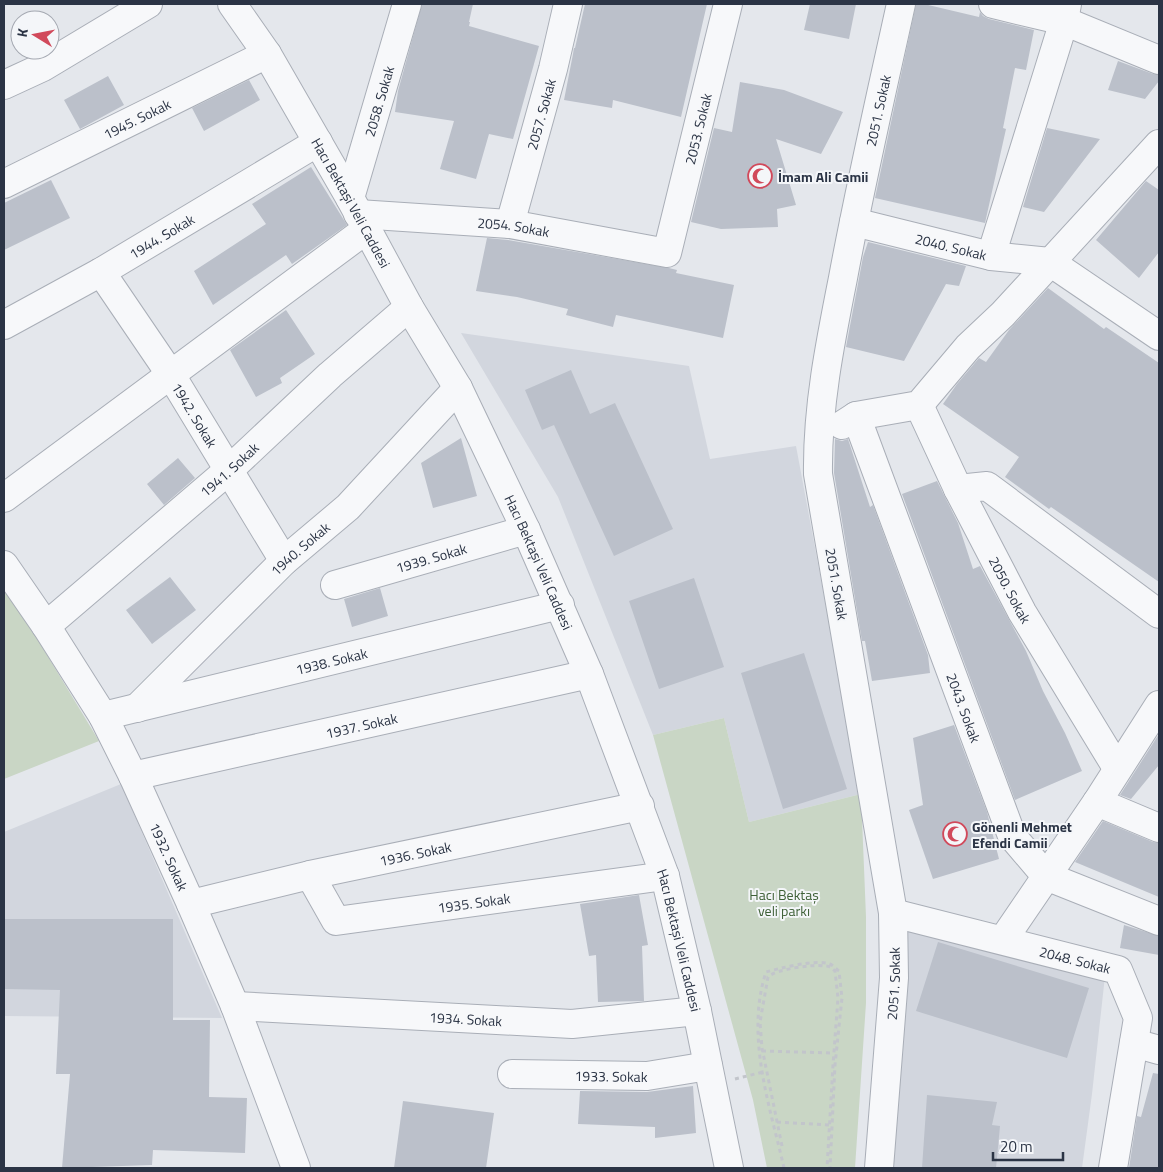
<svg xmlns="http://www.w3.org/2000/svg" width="1163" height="1172" viewBox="0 0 1163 1172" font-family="'Titillium Web',sans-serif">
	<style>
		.built { fill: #d2d6de }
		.green { fill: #c9d6c5 }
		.building { fill: #bbc0ca }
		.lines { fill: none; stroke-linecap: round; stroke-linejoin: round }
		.minor-casing { stroke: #a9aeb7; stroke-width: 30 }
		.path { stroke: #c2c5cb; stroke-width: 3; stroke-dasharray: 4 4; stroke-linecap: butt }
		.minor { stroke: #f7f8fa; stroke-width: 28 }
		.labels { text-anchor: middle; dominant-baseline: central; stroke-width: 4; stroke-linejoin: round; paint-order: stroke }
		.street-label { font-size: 14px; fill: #2b3445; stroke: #f4f6f9 }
		.poi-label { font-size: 14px; font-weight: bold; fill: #2b3445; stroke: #f4f6f9; text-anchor: start }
		.park-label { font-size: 14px; fill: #3f6138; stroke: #f4f6f9 }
	</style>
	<rect width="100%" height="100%" fill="#e4e7ec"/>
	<path class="built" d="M461 333 689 366 710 459 796 446 861 794 749 822 724 718 653 735 558 497Z
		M121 784 222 1018 4 1016V832Z
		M903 924 1105 976 1092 1094 1082 1168H891Z"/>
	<path class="green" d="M4 584 99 741 4 779Z
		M724 718 749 822 861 794 866 917V1003L855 1168H767L753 1100 653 735Z"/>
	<path class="building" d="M422 4H473L469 22H470L469 26 539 46 513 139 489 134 476 179 440 169 454 121 395 112 398 91Z
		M585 4H707L681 117 613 100 612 108 564 100 573 54 574 48H575Z
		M810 4H856L849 39 804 30Z
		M916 4H924L979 17 980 12 983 16 989 19 1034 30 1026 70 1015 68 1003 128 1006 129 985 223 875 198Z
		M1118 61 1153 74 1159 75V81L1145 99 1108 90Z
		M108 76 124 105 80 129 64 100Z
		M249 80 260 100 204 131 192 108Z
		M740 82 784 90 843 112 821 154 776 139 796 205 777 209 778 227 721 229 691 222 714 128 732 132Z
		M1047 128 1100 139 1044 212 1023 207Z
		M311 167 347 225 292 264 286 255 213 305 194 271 266 224 252 204Z
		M51 180 70 218 4 250V203Z
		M1146 181 1159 190V252L1139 278 1096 240Z
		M487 238 508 240 669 268 677 270 676 273 734 285 723 338 616 315 613 327 566 315 568 309 517 297 476 291Z
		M868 242 966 266 959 286 946 284 904 361 846 347 863 257Z
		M1048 288 1104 329 1106 327 1159 363V582L1051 507 1049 509 1005 477 1019 457 943 404 957 384 979 358 986 362 1009 330Z
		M286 310 315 354 280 378 282 383 256 397 230 350Z
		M571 370 590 414 615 403 673 529 614 556 554 425 542 430 525 390Z
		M461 438 477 496 433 508 421 463Z
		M835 439 842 441 848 439 870 507 873 505 928 655 930 673 872 681 865 641H862L834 473Z
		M178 458 195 478 164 505 147 484Z
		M937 481 958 523 973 569 980 566 1026 651 1043 691 1065 733 1082 771 1015 800 902 494Z
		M170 577 196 610 152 644 126 610Z
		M694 578 724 667 659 689 629 601Z
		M380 588 388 616 352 627 344 599Z
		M804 653 847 789 783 809 741 673Z
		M954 725 987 812 999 859 933 879 909 810 923 805 913 738Z
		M1159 734V765L1131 799 1120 795Z
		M1103 821 1153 842 1159 843V897L1075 862Z
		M639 895 648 945 642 946 644 1001 598 1002 596 955 589 956 580 904Z
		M4 919H173V1020H210L209 1097 247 1098 245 1153 153 1150 152 1165 62 1168 70 1074H56L60 990 4 989Z
		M1124 925 1159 936V955L1120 948Z
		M938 942 1089 988 1067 1058 916 1011Z
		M1153 1073 1159 1074V1168H1129L1137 1116 1141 1117Z
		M693 1086 696 1133 655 1138V1127L578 1124 580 1091 647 1092Z
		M927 1095 997 1102 992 1125 1000 1126 996 1168H922Z
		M403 1101 494 1113 486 1168H394Z"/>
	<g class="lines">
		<g class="minor-casing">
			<g id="minor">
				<path id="s1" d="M232 4 267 54 350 198 409 307 458 388 526 530 589 674 665 876 697 1011 729 1168"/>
				<path d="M993 4 1064 21 1159 60"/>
				<path d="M4 85 43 67 148 4"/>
				<path id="s2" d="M4 184 267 54"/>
				<path id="s3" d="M350 198 407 4"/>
				<path id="s4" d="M358 214 510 224 667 253 728 4"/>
				<path id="s5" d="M854 222 991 256 1050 262 1159 336"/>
				<path id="s6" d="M510 224 553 69 568 4"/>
				<path d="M991 256 1064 21 1067 4"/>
				<path id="s7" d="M101 272 171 375 284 561"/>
				<path id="s8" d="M4 325 101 272 318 142"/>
				<path id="s9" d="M919 405 958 489 1022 612 1117 768"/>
				<path id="s10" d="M856 416 1012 836 1046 876 1159 921"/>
				<path d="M842 425 856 416 919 405 968 347 1003 314 1159 144"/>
				<path d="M958 489 987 486 1159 614"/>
				<path d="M4 498 367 229"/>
				<path id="s11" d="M4 565 46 626 103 716 133 776 191 904 235 1006 296 1168"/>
				<path id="s12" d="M335 585 526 530"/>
				<path id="s13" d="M46 626 230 469 330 375 409 307"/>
				<path id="s14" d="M137 708 284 561 348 507 458 388"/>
				<path id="s15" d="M103 716 560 605"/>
				<path id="s16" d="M133 776 589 674"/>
				<path d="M1097 802 1159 828"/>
				<path id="s17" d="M310 875 336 921 665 876"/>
				<path id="s18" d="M191 904 310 875 640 806"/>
				<path id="s19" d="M893 913 1118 970 1138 1018 1113 1168"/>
				<path d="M1003 940 1097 802 1159 705"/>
				<path id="s20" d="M235 1006 572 1024 697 1011"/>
				<path d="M1134 1043 1159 1050"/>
				<path id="s21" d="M512 1074 647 1076 708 1066"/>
				<path id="s22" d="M879 1168 894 978 893 913 818 474C817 408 830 343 843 278 860 186 881 95 901 4"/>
			</g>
		</g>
		<path class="path" d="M762 1051 834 1053
			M735 1079 763 1072
			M777 1122 829 1125
			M782 1146 762 1048 760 1022 768 977C776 969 813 964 825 966 830 966 832 968 835 971L838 998 833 1065 827 1168
			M784 1168C770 1106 745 1036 766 972 780 968 817 959 830 964 833 965 836 969 839 971L842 998 835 1065 830 1168"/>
		<use href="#minor" class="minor"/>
	</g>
	<defs>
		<g id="mosque-ring" transform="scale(1.25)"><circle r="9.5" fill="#f4f6f9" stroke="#d1495b" stroke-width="1.5"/><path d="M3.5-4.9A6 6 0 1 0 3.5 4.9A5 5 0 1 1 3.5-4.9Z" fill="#d1495b"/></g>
	</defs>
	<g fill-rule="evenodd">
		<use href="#mosque-ring" x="760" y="176"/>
		<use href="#mosque-ring" x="955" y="834"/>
	</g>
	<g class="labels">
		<g class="street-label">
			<text stroke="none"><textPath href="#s3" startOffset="101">2058. Sokak</textPath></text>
			<text stroke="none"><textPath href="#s22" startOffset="1070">2051. Sokak</textPath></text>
			<text stroke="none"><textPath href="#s6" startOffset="114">2057. Sokak</textPath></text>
			<text stroke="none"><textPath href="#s2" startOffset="148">1945. Sokak</textPath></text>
			<text stroke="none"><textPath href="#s4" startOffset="440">2053. Sokak</textPath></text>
			<text stroke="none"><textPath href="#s1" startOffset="232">Hacı Bektaşi Veli Caddesi</textPath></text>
			<text stroke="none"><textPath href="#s4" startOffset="156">2054. Sokak</textPath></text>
			<text stroke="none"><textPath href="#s8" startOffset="181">1944. Sokak</textPath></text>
			<text stroke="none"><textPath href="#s5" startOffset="100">2040. Sokak</textPath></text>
			<text stroke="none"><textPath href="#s7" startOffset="171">1942. Sokak</textPath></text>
			<text stroke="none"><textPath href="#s13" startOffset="241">1941. Sokak</textPath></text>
			<text stroke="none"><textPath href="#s14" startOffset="228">1940. Sokak</textPath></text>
			<text stroke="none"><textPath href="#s12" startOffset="100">1939. Sokak</textPath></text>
			<text stroke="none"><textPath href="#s1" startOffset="638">Hacı Bektaşi Veli Caddesi</textPath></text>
			<text transform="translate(837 584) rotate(80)">2051. Sokak</text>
			<text stroke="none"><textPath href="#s9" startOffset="206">2050. Sokak</textPath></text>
			<text stroke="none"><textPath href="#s15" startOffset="235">1938. Sokak</textPath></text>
			<text stroke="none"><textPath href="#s10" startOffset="311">2043. Sokak</textPath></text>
			<text stroke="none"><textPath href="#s16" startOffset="234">1937. Sokak</textPath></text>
			<text stroke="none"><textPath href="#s18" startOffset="230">1936. Sokak</textPath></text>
			<text stroke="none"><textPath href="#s11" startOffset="336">1932. Sokak</textPath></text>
			<text stroke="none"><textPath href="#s17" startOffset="192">1935. Sokak</textPath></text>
			<text stroke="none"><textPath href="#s1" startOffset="1042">Hacı Bektaşi Veli Caddesi</textPath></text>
			<text stroke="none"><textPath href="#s19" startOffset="188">2048. Sokak</textPath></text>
			<text stroke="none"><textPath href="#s22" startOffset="185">2051. Sokak</textPath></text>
			<text stroke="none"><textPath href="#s20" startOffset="231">1934. Sokak</textPath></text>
			<text stroke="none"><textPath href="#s21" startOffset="99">1933. Sokak</textPath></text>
		</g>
		<g class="poi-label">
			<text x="778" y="176">İmam Ali Camii</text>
			<text x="972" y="826">Gönenli Mehmet<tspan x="972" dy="16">Efendi Camii</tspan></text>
		</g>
		<g class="park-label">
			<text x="784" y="894">Hacı Bektaş<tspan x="784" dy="16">veli parkı</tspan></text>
		</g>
	</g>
	<rect width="1163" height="1172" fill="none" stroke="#2b3445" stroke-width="10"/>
	<g transform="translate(35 35) rotate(280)"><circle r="24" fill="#f4f6f9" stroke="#a4a8b1"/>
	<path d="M0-4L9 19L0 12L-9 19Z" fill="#d1495b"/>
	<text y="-8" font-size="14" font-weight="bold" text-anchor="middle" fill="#2b3445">K</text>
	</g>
	<path d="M993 1152v8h70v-8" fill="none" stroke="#2b3445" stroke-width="2.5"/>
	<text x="1000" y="1152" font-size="15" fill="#2b3445" stroke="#f4f6f9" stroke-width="4" paint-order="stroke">20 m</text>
</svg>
